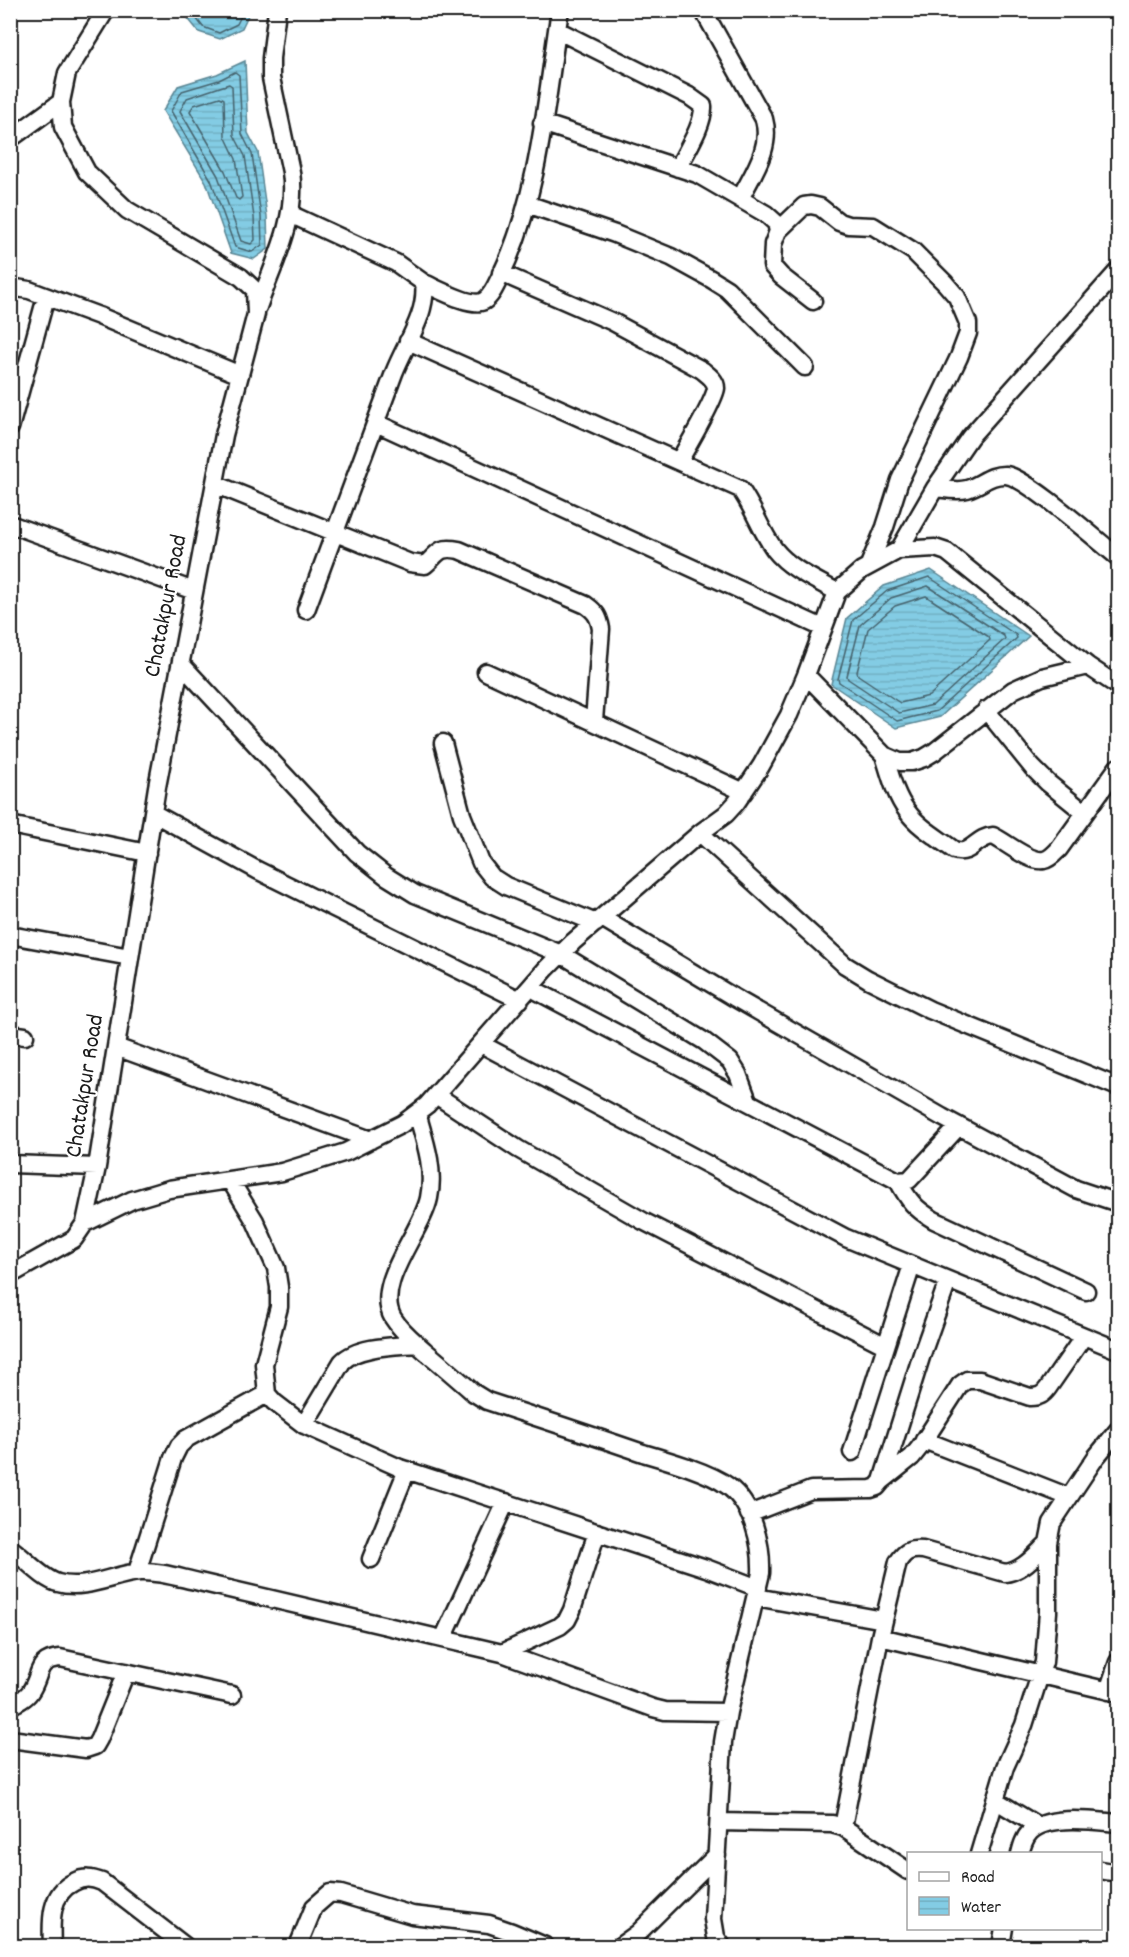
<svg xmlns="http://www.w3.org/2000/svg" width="1129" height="1957" viewBox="0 0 1129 1957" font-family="Dekko,sans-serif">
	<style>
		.water { fill: url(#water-rules); stroke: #5a8694; stroke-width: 1.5 }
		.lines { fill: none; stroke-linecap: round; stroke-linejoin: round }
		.shore { stroke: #45626c; stroke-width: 1.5 }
		.street-casing { stroke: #1c1c1c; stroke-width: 21 }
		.street { stroke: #fff; stroke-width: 16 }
		.labels { text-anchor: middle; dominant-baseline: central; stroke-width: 4.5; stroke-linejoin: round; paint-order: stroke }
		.street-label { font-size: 24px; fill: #1c1c1c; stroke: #fff }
	</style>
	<defs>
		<pattern id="water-rules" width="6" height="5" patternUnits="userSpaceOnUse" patternTransform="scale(1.5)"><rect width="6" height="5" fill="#83cce4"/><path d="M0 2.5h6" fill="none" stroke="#71afc3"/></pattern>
	</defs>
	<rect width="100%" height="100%" fill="#fff"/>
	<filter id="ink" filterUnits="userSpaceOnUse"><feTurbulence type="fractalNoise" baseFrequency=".0167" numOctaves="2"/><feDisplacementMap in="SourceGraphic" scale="12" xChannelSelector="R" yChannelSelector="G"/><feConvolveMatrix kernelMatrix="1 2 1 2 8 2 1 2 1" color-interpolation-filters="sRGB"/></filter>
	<g filter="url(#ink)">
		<path class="water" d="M182 11H250L242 28 220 39 199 32Z
			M245 61 248 133 258 152 267 216 268 249 254 259 231 253 206 182 163 111 178 86 217 74Z
			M931 570 1029 636 940 717 896 728 831 684 847 618 884 586Z"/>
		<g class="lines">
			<path class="shore" d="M190 10 203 27 219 33 237 24 244 10
				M235 72 239 75 242 134 252 154 261 216 262 245 252 252 235 247 211 180 171 111 182 91 219 80Z
				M229 84 232 86 234 135 245 156 254 217 255 240 251 244 241 241 218 176 180 111 187 98Z
				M220 97 224 99 225 136 236 159 242 197 239 200 236 198 225 171 190 111 194 105Z
				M929 577 1016 635 1017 638 937 711 897 721 839 682 838 679 853 620 887 591Z
				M928 586 1004 636 1005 639 933 705 899 713 848 679 847 676 860 625 891 598Z
				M926 596 989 637 990 640 929 696 900 703 858 675 857 672 868 629 895 606Z"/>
			<g class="street-casing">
				<path id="street" d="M703 10 764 119C772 148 753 173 740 199
					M557 30 689 96 703 106C704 125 686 151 678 168
					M542 123 697 174 766 214 776 223 778 231 773 244 772 266 781 276 813 301
					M10 139 61 102
					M527 204 615 234 671 257 711 279 727 289 805 367
					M290 214 396 263 424 283C428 314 405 344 394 373 365 452 336 531 306 610
					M778 231 804 206 811 205 820 207 839 222 848 225 873 226 913 251 945 283 957 297 968 323V333L959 357 900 480 885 527 869 565
					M501 273 613 322 702 370C708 375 716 380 716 388 715 399 686 449 679 461
					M424 283C436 288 472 308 484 301 492 296 497 283 501 275 540 193 546 99 560 10
					M10 287 29 290 99 316 240 375
					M258 307C273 265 298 218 291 172L271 78V58L277 10
					M408 341 740 489C754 508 761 532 775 550 790 569 816 580 837 592
					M376 423 823 628
					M10 428 46 297
					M215 484 410 563 425 565C439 553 438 546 459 550L586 605C596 612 599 617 601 629L594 721
					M935 488C945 489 957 492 967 489 981 485 990 474 1006 475 1026 477 1098 541 1118 557
					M10 524 194 591
					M899 550 935 488 970 437 1118 271
					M181 664 357 853 386 876 415 894 561 954 704 1041 730 1061 738 1074 748 1101
					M486 672 744 792
					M806 675 884 755 900 762H912L924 758 934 752 1013 690 1042 677 1088 666
					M986 710 1032 767 1048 783 1085 813
					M443 743 462 815 481 863 492 877 506 886 596 923
					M884 755C890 774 895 795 907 811 918 827 938 838 954 850 971 856 976 837 993 836 1006 842 1030 863 1044 860 1050 859 1055 853 1059 849L1118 767
					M153 813 257 870 520 1000
					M10 825 147 853
					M700 833 845 965 868 979 930 1010 1118 1087
					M602 918 735 998 942 1117 1076 1189 1118 1203
					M10 935 130 957
					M531 988 898 1181 909 1180 959 1126
					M10 1034 25 1036
					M481 1044 846 1238 1118 1350
					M116 1047 371 1140
					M436 1095 518 1149 643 1221 886 1346
					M417 1113C425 1141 435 1169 429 1198 422 1232 373 1284 393 1318 401 1331 414 1341 425 1351 442 1365 458 1379 474 1393L487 1401C539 1418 591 1435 643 1453 667 1460 709 1472 728 1486 753 1505 762 1544 761 1573L728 1712 723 1742 713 1919 716 1937 722 1946
					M10 1164 97 1167
					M230 1180 255 1221 276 1268 279 1287V1307L264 1364 267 1394 274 1402 304 1425 400 1468 706 1568 758 1588
					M898 1181C909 1201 914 1208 934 1220L1086 1291
					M85 1223 132 1200 169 1189 282 1172 346 1152 402 1124 427 1105 546 969 573 942 700 833 726 814 736 803 761 766 789 715 806 675 837 592 862 570 899 550 935 548 947 552 1088 666 1118 686
					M10 1275 74 1239 85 1223 97 1167 157 787 224 435 256 314 255 290 241 277 127 210 87 172 63 127 61 102 67 73 106 10
					M304 1425 342 1362C357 1346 396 1346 417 1344
					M924 1440 1069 1497
					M852 1452 912 1265
					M882 1481 912 1457 920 1447 960 1385 967 1380H980L1030 1397C1039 1397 1043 1395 1048 1388L1084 1336
					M749 1514 811 1490 871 1489 877 1487 882 1481 922 1354 948 1281
					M10 1548C25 1558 42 1579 58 1583 85 1591 114 1574 140 1572 159 1571 180 1578 199 1582L502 1653 653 1708 665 1711 728 1712
					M371 1559 407 1470
					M137 1572 173 1458 179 1446 186 1439 267 1394
					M756 1597 884 1620
					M880 1637 1118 1693
					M443 1639 506 1502
					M502 1653 560 1626 567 1620 572 1610 597 1532
					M1108 1691 1118 1662
					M10 1706C18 1702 26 1698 30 1692 42 1675 35 1660 60 1658L232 1695
					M10 1739 86 1749 95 1746 99 1739 126 1672
					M995 1800 1038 1826
					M719 1822 832 1824 843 1827 908 1871
					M843 1827 880 1637 898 1562C905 1551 910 1549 923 1550L1005 1573C1023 1571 1035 1555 1048 1543
					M979 1854 1005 1767 1024 1725 1044 1662 1048 1612V1543L1052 1523 1096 1457 1118 1430
					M1020 1854C1022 1846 1024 1838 1030 1832 1047 1814 1095 1821 1118 1823
					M1100 1870 1118 1873
					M52 1946C51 1923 49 1894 74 1882 84 1877 92 1878 102 1882L185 1946
					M298 1946 314 1907 330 1893 341 1894 412 1915 489 1924 512 1932 545 1946
					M620 1946 638 1933 717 1855
					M1001 1946 1004 1928"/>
			</g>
			<use href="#street" class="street"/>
		</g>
	</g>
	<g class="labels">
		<g class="street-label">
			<text transform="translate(167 606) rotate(-79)">Chatakpur Road</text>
			<text transform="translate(86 1086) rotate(-81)">Chatakpur Road</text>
		</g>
	</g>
	<rect width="1129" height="1957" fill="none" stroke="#fff" stroke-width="36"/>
	<rect x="18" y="18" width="1093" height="1921" fill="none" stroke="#1c1c1c" stroke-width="2" filter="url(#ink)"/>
	<rect x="907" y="1852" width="195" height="78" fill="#ffffff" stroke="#a4a4a4" stroke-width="1.5"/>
	<rect x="919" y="1872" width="30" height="9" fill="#ffffff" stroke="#a4a4a4" stroke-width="1.5"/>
	<text x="961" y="1882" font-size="18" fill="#1c1c1c">Road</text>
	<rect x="919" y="1897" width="30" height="18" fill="url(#water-rules)" stroke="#a4a4a4" stroke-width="1.5"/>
	<text x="961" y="1912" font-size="18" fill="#1c1c1c">Water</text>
</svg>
